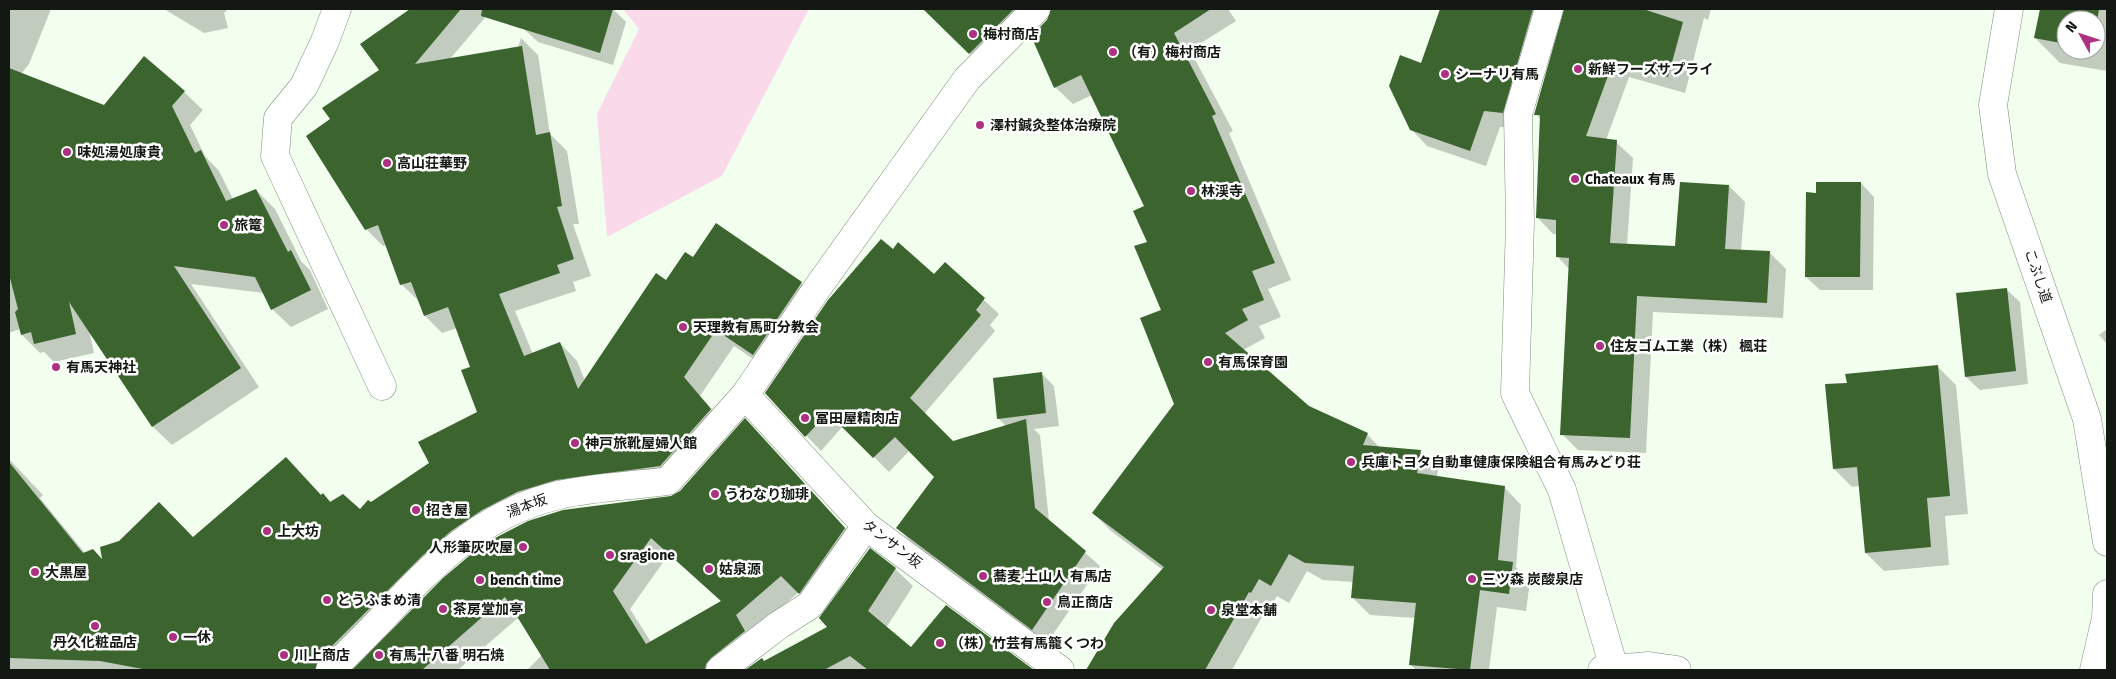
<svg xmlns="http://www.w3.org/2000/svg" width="2116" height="679" viewBox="0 0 2116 679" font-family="'Fira Sans','Noto Sans JP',sans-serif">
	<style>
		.green { fill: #fadaea }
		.shadow { fill: #0003; fill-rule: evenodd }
		.building { fill: #3c642f; fill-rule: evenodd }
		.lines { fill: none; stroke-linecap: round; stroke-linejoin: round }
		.minor-casing { stroke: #818c7e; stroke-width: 29 }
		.minor { stroke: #fff; stroke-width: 28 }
		.poi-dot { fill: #ad3181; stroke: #fff; stroke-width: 2 }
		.labels { text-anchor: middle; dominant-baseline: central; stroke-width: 5; stroke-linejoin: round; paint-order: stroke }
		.poi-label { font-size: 14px; font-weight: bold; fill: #131812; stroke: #fff; text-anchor: start }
		.street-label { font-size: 14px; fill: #131812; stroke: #fff }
	</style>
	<rect width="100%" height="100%" fill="#f2feee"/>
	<path class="green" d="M623 9H809L722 176 607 237 597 114 639 29Z"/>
	<path class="shadow" d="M9 9H51L29 64 10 88Z
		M164 9H228L224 13 228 28 204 33Z
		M412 9H488L489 13 450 59 510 73 521 38 538 55 550 134 567 151 579 224H573L591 276 573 282 576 291 515 311 533 354 560 343 577 361 585 381 666 282 693 259 717 225 801 283 819 301 771 371 734 346 700 396 728 427 678 483 574 497 468 548 342 670H9V459L43 495 40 498 85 553 104 562 193 538 323 494 331 502 360 511 430 463 478 413 471 367 457 328 442 333 425 316 419 301 401 284 386 245 383 246 366 229 332 119 381 70 362 44Z
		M530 9H613L626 22 613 65 538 42 524 29Z
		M959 9H1228L1236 21 1190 50 1233 131 1229 133 1291 280 1268 289 1281 317 1259 326 1265 338 1243 350 1308 407 1367 434 1380 448 1421 452 1438 469 1437 477 1504 487 1521 505 1516 567 1530 581 1526 611 1497 607 1489 670H1416L1410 664 1416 618 1370 615 1352 597 1354 582 1323 580 1307 571 1289 603 1277 596 1269 609 1267 608 1232 670H1087L1115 623 1163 570 1111 531 1093 513 1175 404 1162 311 1149 243 1146 207 1092 95 1073 104 1055 87 1033 36 1052 14V11H1049L988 71 942 26Z
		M1441 9H1711L1708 20 1704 18 1685 93 1629 77 1606 140 1616 142 1633 158 1627 245 1677 247 1729 186 1745 202 1741 251 1770 253 1786 269 1783 318 1653 312 1646 453 1578 450 1562 434 1570 270 1557 256V234H1553L1537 217 1541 120 1536 114 1565 10 1555 14 1519 128 1500 127 1486 166 1427 146 1411 129 1422 64Z
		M2066 9H2107V71L2060 63 2035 38 2065 14ZM2066 20H2096V50H2066Z
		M29 77 104 107 184 92 203 110 190 125 205 156 219 171 233 199 256 190 275 209 301 261 310 270 328 309 291 327 272 309 265 293 191 284 259 387 172 445 153 427 89 330 94 353 54 362 44 352 40 353 22 335 20 329 9 333V220L26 214 9 207V127Z
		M1861 183 1874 197 1873 290H1820L1806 277 1817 194Z
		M893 251 934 276 945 264 999 314 990 325 995 331 924 414 953 443 1006 426 998 418 1041 373 1054 386 1059 426 1034 429 1040 435 1049 521 1100 566 1047 643 912 543 898 528 936 477 910 450 889 472 843 426 821 451 766 393Z
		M2006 289 2020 302 2028 384 1980 390 1966 377Z
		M2107 329V344L2099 335Z
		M1938 367 1956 385 1968 514 1945 516 1949 565 1884 571 1866 553 1860 486 1852 487 1834 469 1848 384Z
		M762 437 862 546 817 610 799 592 752 633 734 670H527L542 655 519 617 458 670H354L444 579 671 498ZM669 554 722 602 651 642 630 609Z
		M895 569 913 586 886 628 911 648 946 606 1032 670H750L829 627Z"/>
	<path class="building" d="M410 9H461L415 64 522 46 536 135 550 132 562 206 557 207 574 259 557 265 560 273 499 294 524 356 560 342 578 389 656 273 666 280 685 252 693 257 716 223 802 282 753 355 716 330 684 377 711 409 660 466 556 480 517 492 482 510 451 531 422 556 319 659 315 670H148L100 661 9 658V462L83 553 93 549 102 559 100 547 119 541 159 502 193 537 286 457 321 495 323 493 330 502 343 494 360 509 368 500 371 502 429 463 418 442 477 412 461 370 470 367 448 307 424 316 411 282 400 285 378 225 365 230 306 136 330 119 322 108 379 70 360 44Z
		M482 9H613L600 53 481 16Z
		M923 9H1014L969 54Z
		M1051 9H1211L1174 33 1216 114 1212 116 1275 263 1252 271 1264 300 1242 309 1248 320 1225 333 1309 406 1368 433 1363 445 1421 450 1417 473 1505 486 1498 560 1513 562 1509 594 1480 590 1470 670 1409 665 1416 603 1351 598 1354 566 1305 563 1289 554 1271 586 1259 579 1251 593 1249 592 1205 670H1086L1114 623 1164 567 1092 513 1174 404 1140 318 1161 310 1134 246 1147 242 1133 211 1144 206 1081 75 1054 88 1031 36 1047 20Z
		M1440 9H1533L1503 113 1484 111 1470 151 1410 130 1389 86 1400 55 1421 63Z
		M1564 9H1643L1683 22 1668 77 1613 62 1586 136 1617 140 1610 243 1675 246 1680 182 1729 185 1725 249 1770 251 1767 303 1637 296 1630 438 1560 435 1569 258 1556 257V220L1536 218 1540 115H1534Z
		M2040 9H2099L2096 27V20H2066V44L2034 38Z
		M144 56 185 91 172 106 195 153 201 150 226 201 256 189 288 252 291 250 311 290 271 310 255 277 174 266 241 368 152 427 69 302 76 334 34 344 31 332 21 335 15 312 18 309 9 274V68L104 105Z
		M1816 182H1861L1860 277H1805L1806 192 1816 193Z
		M881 239 893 249 898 242 934 274 945 262 985 298 976 310 981 315 910 398 953 441 1026 419 1035 508 1086 551 1032 630 896 528 934 477 895 437 873 458 828 413 805 437 765 393 828 300Z
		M2007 288 2016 371 1965 377 1956 293Z
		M1938 365 1950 496 1927 498 1931 547 1865 553 1857 467 1833 469 1825 384 1847 383 1845 374Z
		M1042 372 1046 413 997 419 993 378Z
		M745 418 845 528 799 594 781 576 736 615 745 631 711 658 706 664 705 670H550L505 597 422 670H352L443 578 469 556 497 537 528 521 563 510 671 496 680 491ZM651 538 721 601 646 644 613 591Z
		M870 548 896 568 868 611 911 647 946 605 1034 670H868L850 656 824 670H745L762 658 764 661 827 627 819 618Z"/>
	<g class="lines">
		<g class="minor-casing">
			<path id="minor" d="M337 9 325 41 304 86 278 118 275 156 382 386
				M1549 9 1518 114 1520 223 1515 393 1562 490 1614 668
				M2009 9 1993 105 2002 174 2087 419 2107 542
				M745 395 866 526 1060 670
				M330 670C405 603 453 520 559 495 594 487 632 486 668 481L745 395 820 284 967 79 1036 9
				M720 670 779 625 810 605 866 526
				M1602 670 1649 666 1677 670
				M2094 670 2106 618 2107 594"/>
		</g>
		<use href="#minor" class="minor"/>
	</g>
	<g class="poi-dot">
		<circle cx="973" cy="34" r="5"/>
		<circle cx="1113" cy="52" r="5"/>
		<circle cx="1578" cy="69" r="5"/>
		<circle cx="1445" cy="74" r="5"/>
		<circle cx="980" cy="125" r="5"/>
		<circle cx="67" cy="152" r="5"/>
		<circle cx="387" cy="163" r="5"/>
		<circle cx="1575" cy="179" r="5"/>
		<circle cx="1191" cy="191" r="5"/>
		<circle cx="224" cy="225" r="5"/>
		<circle cx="683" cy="327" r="5"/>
		<circle cx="1600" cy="346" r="5"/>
		<circle cx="1208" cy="362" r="5"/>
		<circle cx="56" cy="367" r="5"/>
		<circle cx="805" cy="418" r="5"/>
		<circle cx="575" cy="443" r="5"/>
		<circle cx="1351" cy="462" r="5"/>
		<circle cx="715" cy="494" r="5"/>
		<circle cx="416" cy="510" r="5"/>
		<circle cx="267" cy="531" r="5"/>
		<circle cx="523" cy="547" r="5"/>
		<circle cx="610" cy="555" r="5"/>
		<circle cx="709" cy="569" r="5"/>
		<circle cx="35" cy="572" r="5"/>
		<circle cx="983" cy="576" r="5"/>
		<circle cx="1472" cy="579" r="5"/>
		<circle cx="480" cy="580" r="5"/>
		<circle cx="327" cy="600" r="5"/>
		<circle cx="1047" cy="602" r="5"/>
		<circle cx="443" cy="609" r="5"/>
		<circle cx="1211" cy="610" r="5"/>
		<circle cx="95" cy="626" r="5"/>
		<circle cx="173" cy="637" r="5"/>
		<circle cx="940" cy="643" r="5"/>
		<circle cx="284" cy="655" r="5"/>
		<circle cx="379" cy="655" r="5"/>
	</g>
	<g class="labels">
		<g class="poi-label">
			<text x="983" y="34">梅村商店</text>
			<text x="1123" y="52">（有）梅村商店</text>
			<text x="1588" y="69">新鮮フーズサプライ</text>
			<text x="1455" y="74">シーナリ有馬</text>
			<text x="990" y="125">澤村鍼灸整体治療院</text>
			<text x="77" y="152">味処湯処康貴</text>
			<text x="397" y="163">高山荘華野</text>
			<text x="1585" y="179">Chateaux 有馬</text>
			<text x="1201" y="191">林渓寺</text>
			<text x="234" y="225">旅篭</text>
			<text x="693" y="327">天理教有馬町分教会</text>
			<text x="1610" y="346">住友ゴム工業（株） 楓荘</text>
			<text x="1218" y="362">有馬保育園</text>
			<text x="66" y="367">有馬天神社</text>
			<text x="815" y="418">冨田屋精肉店</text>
			<text x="585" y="443">神戸旅靴屋婦人館</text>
			<text x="1361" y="462">兵庫トヨタ自動車健康保険組合有馬みどり荘</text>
			<text x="725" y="494">うわなり珈琲</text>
			<text x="426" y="510">招き屋</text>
			<text x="277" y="531">上大坊</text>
			<text x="513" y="547" text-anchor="end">人形筆灰吹屋</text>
			<text x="620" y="555">sragione</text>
			<text x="719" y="569">姑泉源</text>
			<text x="45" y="572">大黒屋</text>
			<text x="993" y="576">蕎麦 土山人 有馬店</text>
			<text x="1482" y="579">三ツ森 炭酸泉店</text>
			<text x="490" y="580">bench time</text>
			<text x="337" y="600">とうふまめ清</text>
			<text x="1057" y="602">鳥正商店</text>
			<text x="453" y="609">茶房堂加亭</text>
			<text x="1221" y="610">泉堂本舗</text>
			<text x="183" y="637">一休</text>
			<text x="95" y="642" text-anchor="middle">丹久化粧品店</text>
			<text x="950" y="643">（株）竹芸有馬籠くつわ</text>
			<text x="294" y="655">川上商店</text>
			<text x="389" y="655">有馬十八番 明石焼</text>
		</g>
		<g class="street-label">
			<text transform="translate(2038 276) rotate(71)">こぶし道</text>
			<text transform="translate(527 506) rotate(-20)">湯本坂</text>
			<text transform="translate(892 544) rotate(37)">タンサン坂</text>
		</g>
	</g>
	<rect width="2116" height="679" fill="none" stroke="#131812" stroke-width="20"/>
	<g transform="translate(2081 35) rotate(310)"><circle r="24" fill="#ffffff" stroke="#a1a3a0"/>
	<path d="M0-4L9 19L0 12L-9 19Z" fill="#ad3181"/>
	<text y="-8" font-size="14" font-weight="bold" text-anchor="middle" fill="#131812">N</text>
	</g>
</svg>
